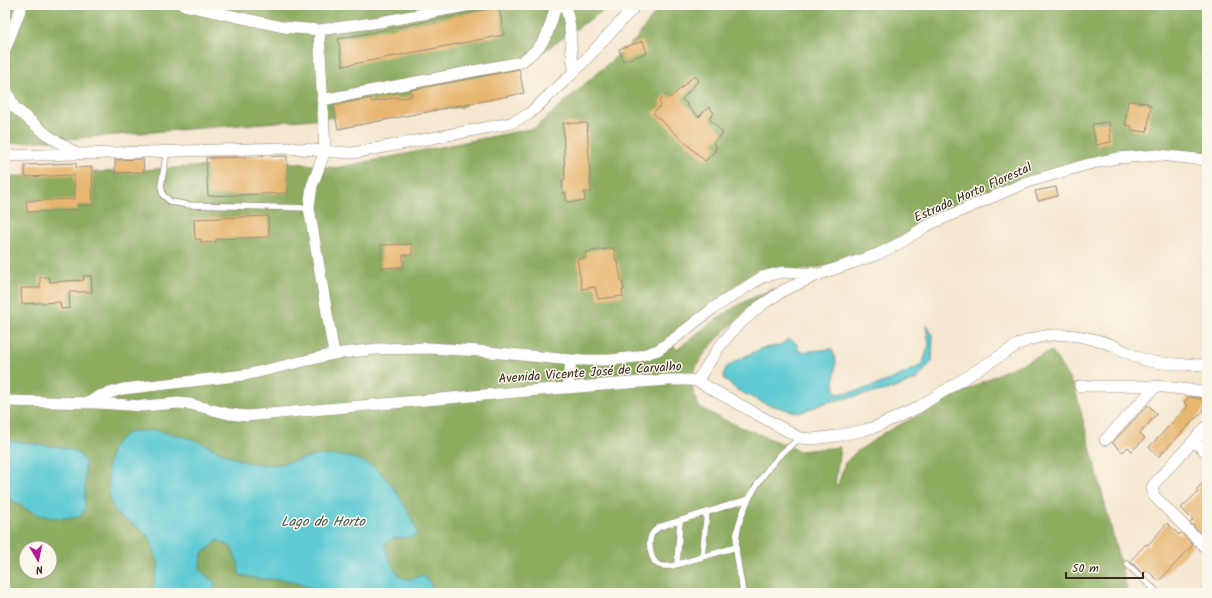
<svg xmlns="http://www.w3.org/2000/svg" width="1212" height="598" viewBox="0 0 1212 598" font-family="Kalam,sans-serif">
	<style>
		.forest { fill: #8cac60; stroke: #646b3f; fill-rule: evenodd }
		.water { fill: #5ecad3; stroke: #4c7a78 }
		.building { fill: #e7b66f }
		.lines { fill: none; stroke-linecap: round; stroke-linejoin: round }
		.lane-casing { stroke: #988877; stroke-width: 7 }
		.street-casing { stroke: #988877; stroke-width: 12 }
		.lane { stroke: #fff; stroke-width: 5.5 }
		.street { stroke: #fff; stroke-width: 11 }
		.labels { text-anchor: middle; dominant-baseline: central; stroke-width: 3; stroke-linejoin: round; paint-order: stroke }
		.street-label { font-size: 13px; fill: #3b2a1e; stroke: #fbf7ec }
		.water-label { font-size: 14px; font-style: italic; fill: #465a54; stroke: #fbf7ec }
	</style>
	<rect width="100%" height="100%" fill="#fbf7ec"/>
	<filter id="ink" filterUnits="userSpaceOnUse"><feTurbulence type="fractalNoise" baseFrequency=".025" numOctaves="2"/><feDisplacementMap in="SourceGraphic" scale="8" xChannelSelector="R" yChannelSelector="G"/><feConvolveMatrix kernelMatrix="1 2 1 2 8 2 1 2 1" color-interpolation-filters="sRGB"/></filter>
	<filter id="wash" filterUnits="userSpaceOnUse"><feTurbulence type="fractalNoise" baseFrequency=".012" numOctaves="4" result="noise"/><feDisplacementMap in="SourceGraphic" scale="16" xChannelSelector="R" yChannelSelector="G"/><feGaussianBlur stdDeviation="0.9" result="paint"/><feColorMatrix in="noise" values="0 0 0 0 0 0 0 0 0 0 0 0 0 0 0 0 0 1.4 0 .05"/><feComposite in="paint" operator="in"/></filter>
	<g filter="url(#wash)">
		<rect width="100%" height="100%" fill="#f5e7d0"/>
		<path class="forest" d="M5 5H611L462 107 5 144Z
			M661 5H1207V156H1116L981 193 927 220 883 248 844 262 775 276 744 289 669 339 677 350C707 325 738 301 776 288 754 306 686 356 692 387 693 393 697 401 699 407L724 420 800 451 840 447 835 485H838L845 463 854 454 884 433 1002 372 1052 351 1075 389 1128 593H5V177L289 162 336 168 535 128 636 39ZM26 548H50V572H26Z"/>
		<path class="water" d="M926 325 933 335 932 361 917 379 892 389 828 402 799 413 766 404 737 390 724 379V373L726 368 734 362 762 348 778 346 789 339 797 344 799 352 832 349 836 361 834 383 836 394C866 392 895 378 922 365L929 345Z
			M153 430C166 433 179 435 192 439 214 447 233 461 257 464 264 464 274 465 281 464 292 462 303 458 314 456 334 454 358 456 375 468 393 481 410 513 418 534L411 537 393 538 385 545C389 557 394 580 410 579 414 579 419 576 423 575L431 584V593H322L312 588 286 580 260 579 239 575 238 563 231 547 218 540 210 548 203 552C196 575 202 570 216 584L211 593H151L159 564 149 537 139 528 116 514 111 503 109 491 108 467 111 450 117 442 127 433Z
			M5 440 65 448 77 452 85 461V509L80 517C45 521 33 515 5 495Z"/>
		<g id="blocks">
			<path class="building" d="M499 7 504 35 343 66 338 39Z
				M643 41 647 53 623 61 619 49Z
				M519 69 524 93 338 129 333 105 371 98 372 102 397 97 398 99 412 96 411 90Z
				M694 76 699 80 682 99 687 104 686 105 699 117 709 107 714 113 709 118 723 133 713 143 717 147 714 149 716 150 705 161 653 113 661 105 659 102 666 94 670 98Z
				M1128 101 1148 103 1147 105H1151L1147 132 1131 130 1132 126 1125 125Z
				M1109 122 1111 142 1096 145 1092 124Z
				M563 123H587L591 192H584L585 201 566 202V193H563L562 180H565Z
				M287 156 288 193 208 196 206 158Z
				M143 159 144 172 115 173V160Z
				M76 163V168L92 167 93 205H77L78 210 27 212 26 201 75 199 74 175 25 177V165Z
				M1056 187 1058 196 1038 201 1035 191Z
				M268 216 269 237 216 239V242L201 243V239H195L194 219Z
				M412 244V255H403V267L381 268V245Z
				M614 248 616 262 618 261 621 281H622L624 290H622L623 296 598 299 595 287 582 289 577 259 586 258 585 252Z
				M83 276H91L92 292H69L70 308 61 309 60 302 22 304 21 288H40V277H49L50 282 84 280Z
				M1189 397 1203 399 1206 404 1203 411 1158 457 1149 447 1188 406 1184 402Z
				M1148 405 1157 414 1140 433 1145 438 1132 451 1128 447 1123 452 1112 443Z
				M1207 478V539L1190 523 1193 520 1181 508 1198 492 1196 490Z
				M1167 523 1179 535 1181 533 1193 545 1159 581 1147 570 1143 574 1130 561 1146 544 1148 545Z"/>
		</g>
	</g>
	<g filter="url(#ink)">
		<use href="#blocks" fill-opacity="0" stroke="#988877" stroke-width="1"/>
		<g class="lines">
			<g class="lane-casing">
				<path id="lane" d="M167 151 161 186 163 195 171 202 189 205 309 208
					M736 547 672 566C668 566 663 567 659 565 651 562 648 544 651 536 652 532 656 530 659 527L749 499
					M702 557 707 512
					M677 564 680 520
					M1127 564 1158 593
					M743 593C741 578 737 562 736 547 735 515 758 479 779 456 785 450 793 444 800 438"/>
			</g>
			<g class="street-casing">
				<path id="street" d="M183 5 283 27 319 30 380 22 471 5
					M564 5C574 25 568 50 575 71
					M319 30 325 151 312 186 309 208 334 354
					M5 50 22 5
					M5 86 14 107 46 134 77 154
					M322 100 521 62C547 44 548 34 556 5
					M5 156 283 148C307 148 330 153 353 153L511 123 529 114 575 71 636 5
					M697 381 720 346 736 327 760 306 784 290 820 274 878 254 900 243 928 225 1011 189 1031 181 1085 165 1117 158 1159 155 1207 160
					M1080 386H1156L1207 392
					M568 388 571 360
					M5 401 97 403 143 406 178 403 190 404 229 414 247 416 528 391 667 380H690L697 381 800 438 813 439 836 436 864 430 875 427 917 408 1019 344C1048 330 1082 334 1112 345 1124 350 1135 358 1149 361 1167 365 1188 364 1207 365
					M88 403 99 396 123 389 245 375 334 354 377 349 429 348 479 351 571 360H610L636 357 658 350 675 338 712 309 762 277 782 272 820 274
					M1207 426 1154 484 1152 488 1154 496 1207 549
					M1105 440 1156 386
					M1194 441 1207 453
					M1206 593 1207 592"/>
			</g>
			<use href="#lane" class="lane"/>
			<use href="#street" class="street"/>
		</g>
	</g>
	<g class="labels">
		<g class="street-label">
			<text transform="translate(973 193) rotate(-24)">Estrada Horto Florestal</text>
			<text transform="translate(590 373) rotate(-4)">Avenida Vicente José de Carvalho</text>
		</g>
		<g class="water-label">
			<text x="323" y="522">Lago do Horto</text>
		</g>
	</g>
	<rect width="1212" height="598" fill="none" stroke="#fbf7ec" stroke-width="20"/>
	<g transform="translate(38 560) rotate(171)"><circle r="19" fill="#fbf7ec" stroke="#aea59a"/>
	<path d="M0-3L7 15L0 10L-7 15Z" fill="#b5179e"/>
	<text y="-6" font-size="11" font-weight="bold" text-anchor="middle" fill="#3b2a1e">N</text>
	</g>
	<path d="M1066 572v6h77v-6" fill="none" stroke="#3b2a1e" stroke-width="2"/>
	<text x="1072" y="572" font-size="12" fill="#3b2a1e" stroke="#fbf7ec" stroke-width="3" paint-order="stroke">50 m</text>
</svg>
